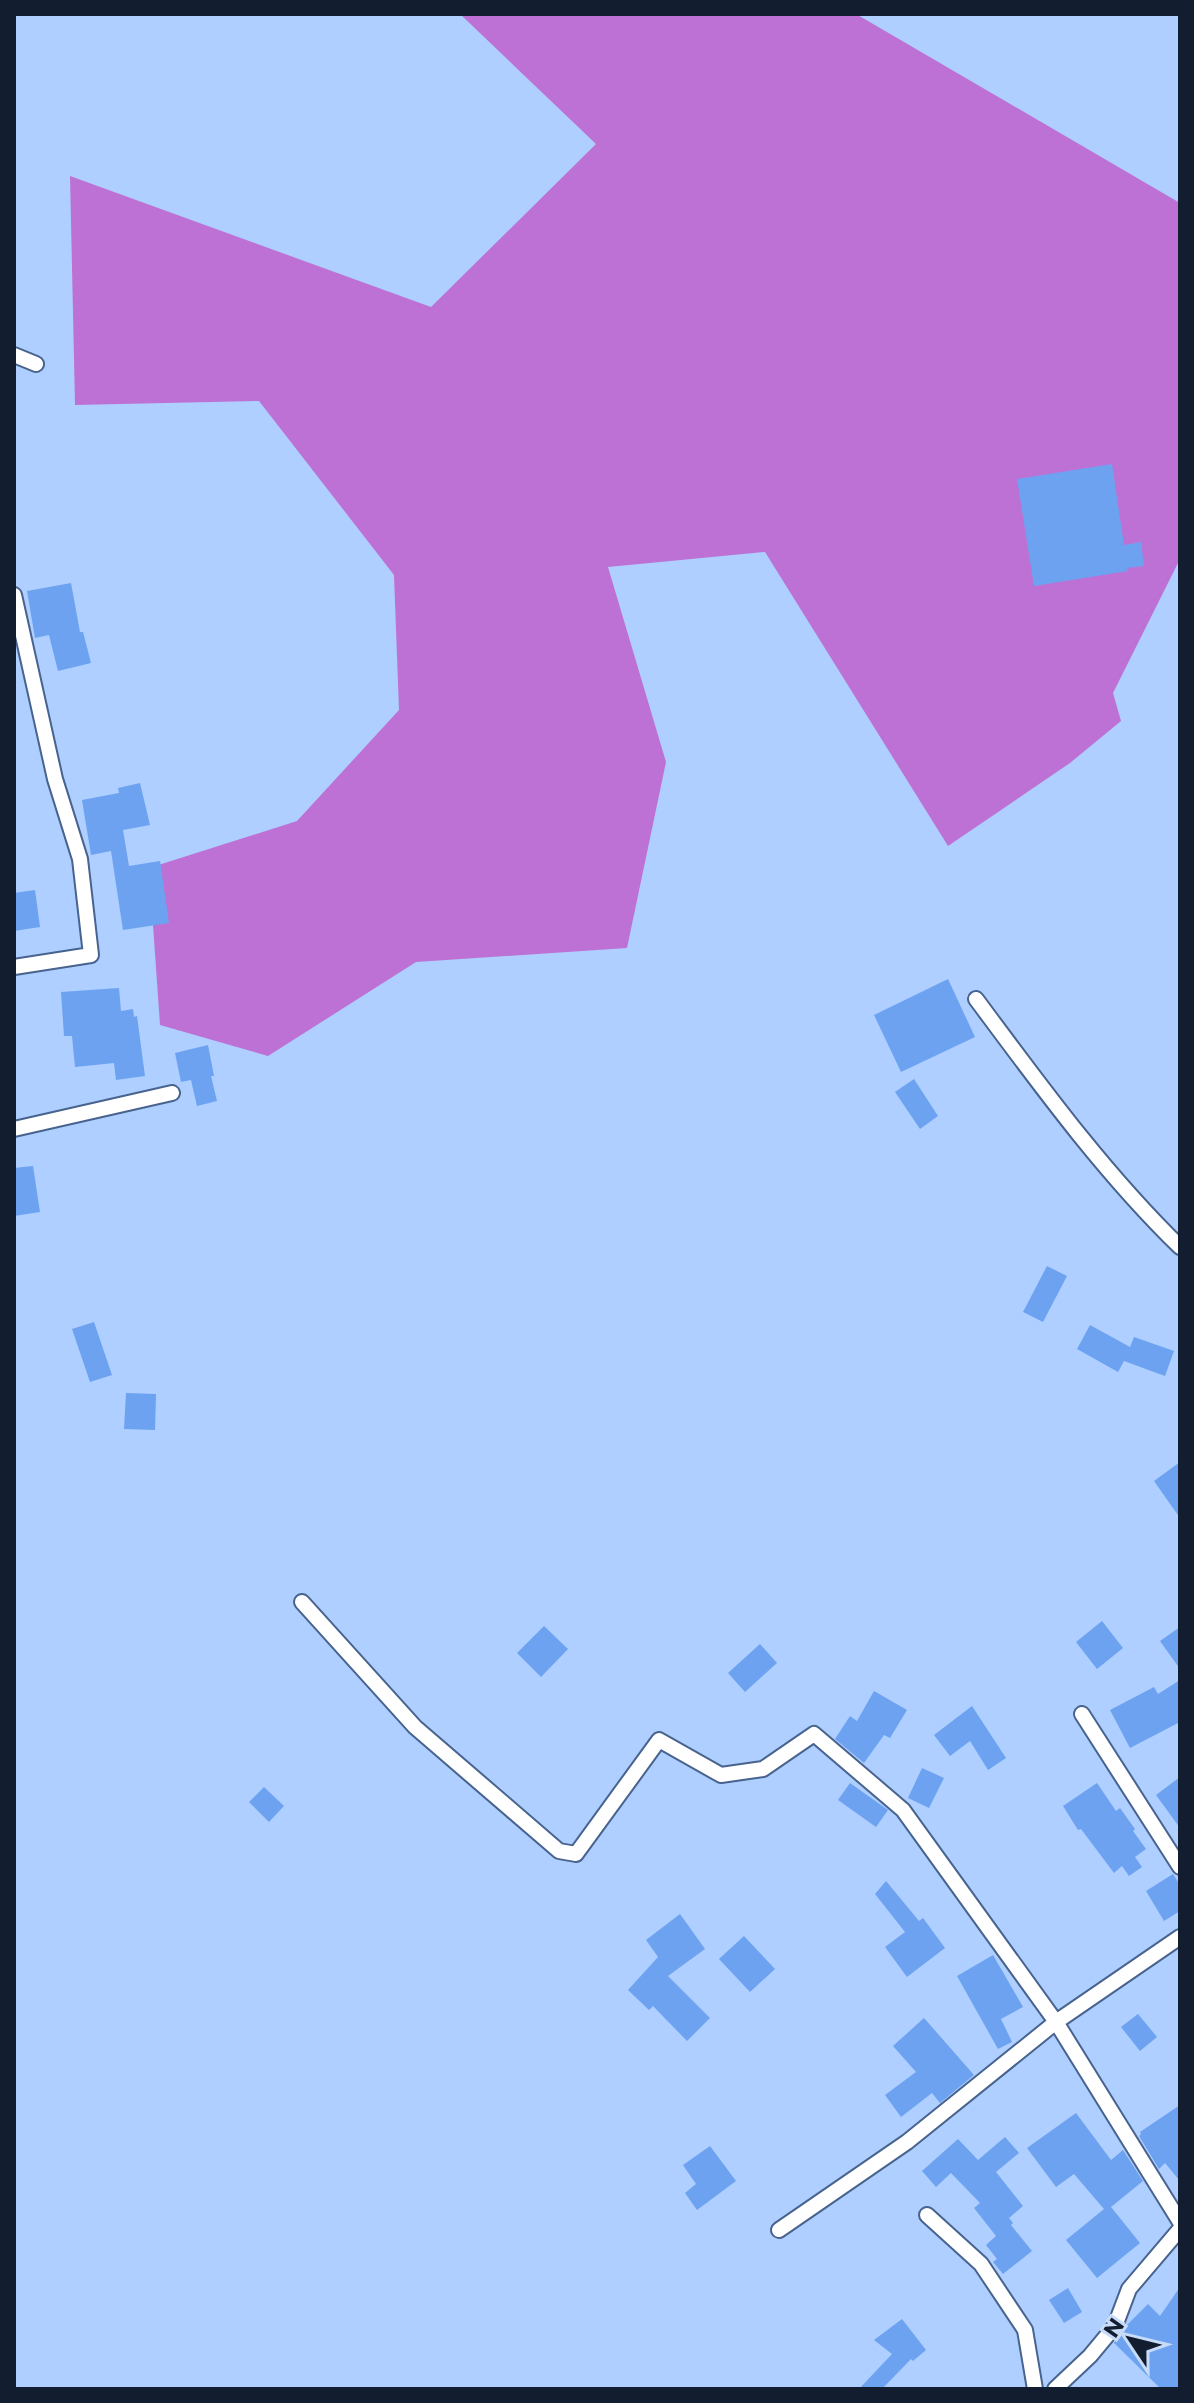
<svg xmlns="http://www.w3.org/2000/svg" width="1194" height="2403" viewBox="0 0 1194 2403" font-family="Montserrat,sans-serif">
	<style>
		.forest { fill: #be71d5 }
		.building { fill: #6da2f1 }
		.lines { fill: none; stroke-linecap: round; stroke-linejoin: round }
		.minor-casing { stroke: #47638e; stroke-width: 18 }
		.minor { stroke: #fff; stroke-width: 14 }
	</style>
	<rect width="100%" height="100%" fill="#aecfff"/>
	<path class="forest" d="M460 14H856L1180 203V559L1113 693 1121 721 1070 763 948 846 765 552 608 567 666 762 627 948 416 962 268 1056 160 1025 149 868 297 821 399 710 394 575 259 401 75 405 70 176 431 307 596 144Z"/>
	<path class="building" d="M1112 464 1124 545 1141 542 1144 566 1127 568 1128 571 1034 586 1017 479Z
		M71 583 80 632H83L91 663 58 671 49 635 35 638 27 591Z
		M140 783 150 825 123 830 129 866 160 861 169 923 123 930 111 851 91 855 82 800 119 793 118 788Z
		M35 890 40 927 14 931V893Z
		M948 979 975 1037 901 1072 874 1015Z
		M119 988 121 1011 133 1009 134 1017 137 1016 145 1076 116 1080 114 1063 75 1067 72 1036H64L61 992Z
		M208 1045 214 1076H211L217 1101 197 1106 191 1080 181 1082 175 1053Z
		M914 1079 938 1116 920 1129 895 1092Z
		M33 1166 40 1212 14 1216V1168Z
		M1047 1266 1067 1276 1043 1322 1023 1312Z
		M94 1322 112 1375 90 1382 72 1329Z
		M1090 1325 1130 1347 1134 1337 1174 1351 1165 1376 1124 1361 1118 1372 1077 1349Z
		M126 1393 156 1394 155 1430 124 1429Z
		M1180 1462V1518L1154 1481Z
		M1102 1621 1123 1648 1097 1669 1076 1642Z
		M544 1626 568 1649 541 1677 517 1653Z
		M1180 1627V1669L1160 1641Z
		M760 1644 777 1663 745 1692 728 1673Z
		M1180 1680V1722L1130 1748 1110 1710 1154 1687 1158 1694Z
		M874 1691 907 1710 890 1738 884 1735 864 1763 835 1739 850 1716 857 1721Z
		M972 1706 1006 1758 988 1770 970 1741 950 1756 934 1735Z
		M922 1768 944 1778 929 1808 908 1798Z
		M1180 1777V1828L1156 1795Z
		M850 1783 888 1810 876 1827 838 1800Z
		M1097 1783 1116 1811 1120 1808 1135 1829 1133 1831 1146 1849 1135 1857 1142 1867 1129 1876 1122 1866 1114 1873 1081 1829 1078 1830 1063 1806Z
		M264 1787 284 1806 269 1822 249 1802Z
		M1173 1874 1180 1885V1911L1164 1921 1146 1891Z
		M886 1881 919 1921 923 1918 945 1948 907 1977 885 1947 905 1932 875 1894Z
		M680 1914 705 1949 668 1976 710 2018 687 2041 653 2006 649 2010 628 1990 658 1957 646 1940Z
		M744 1936 775 1969 750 1992 719 1959Z
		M993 1955 1023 2007 1001 2019 1012 2042 998 2049 957 1976Z
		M1138 2014 1157 2037 1140 2051 1121 2027Z
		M924 2018 974 2075 940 2103 932 2093 901 2117 885 2095 916 2072 893 2046Z
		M1180 2105V2181L1165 2163 1159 2169 1139 2136 1141 2134 1140 2132Z
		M1076 2113 1111 2160 1123 2150 1143 2181 1111 2207 1140 2243 1097 2278 1066 2240 1104 2209 1074 2174 1056 2187 1027 2148Z
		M1005 2137 1019 2153 996 2172 1023 2206 1009 2218 1013 2223 1011 2225 1032 2251 1003 2274 993 2262 997 2259 986 2245 996 2236 974 2208 980 2203 951 2173 936 2187 922 2171 958 2139 978 2160Z
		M710 2146 736 2181 697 2210 685 2193 696 2184 683 2165Z
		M1180 2287V2389H1161L1114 2343 1125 2327 1148 2304 1160 2316Z
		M1068 2288 1082 2312 1064 2323 1049 2300Z
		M902 2319 926 2350 913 2361 911 2359 882 2389H859L892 2354 874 2340Z"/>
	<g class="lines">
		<g class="minor-casing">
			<path id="minor" d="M14 355 36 364
				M14 595 55 779 80 859 91 955 14 967
				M976 999C1040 1085 1103 1172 1180 1247
				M14 1129 172 1093
				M302 1602 415 1727 559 1851 576 1854 659 1740 721 1775 763 1769 814 1734 903 1810 1056 2022 1180 2222
				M1082 1714 1180 1867
				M927 2215 981 2264 1025 2330 1035 2389
				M779 2230 907 2142 1056 2022 1180 1937
				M1055 2389 1090 2356 1115 2326 1129 2289 1180 2229"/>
		</g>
		<use href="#minor" class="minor"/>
	</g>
	<rect width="1194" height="2403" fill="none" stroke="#121e30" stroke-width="32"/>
	<g transform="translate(1130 2339) rotate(305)" stroke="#c8dbf9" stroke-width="6" paint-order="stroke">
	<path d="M0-6L14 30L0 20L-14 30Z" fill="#121e30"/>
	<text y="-12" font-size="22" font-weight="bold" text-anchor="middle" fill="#121e30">N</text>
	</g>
</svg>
